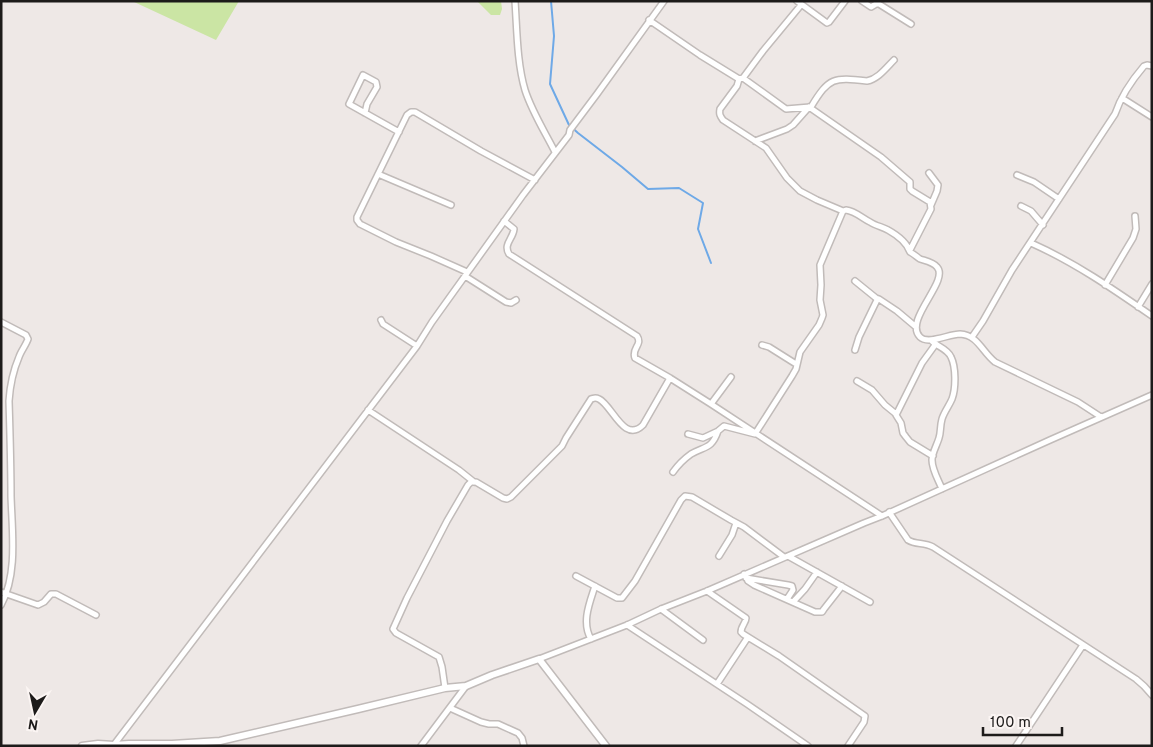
<svg xmlns="http://www.w3.org/2000/svg" width="1153" height="747" viewBox="0 0 1153 747" font-family="Overpass,sans-serif">
	<style>
		.green { fill: #cbe5a4 }
		.lines { fill: none; stroke-linecap: round; stroke-linejoin: round }
		.stream { stroke: #6ea9e7; stroke-width: 2 }
		.minor-casing { stroke: #c1bbb9; stroke-width: 8 }
		.tertiary-casing { stroke: #c1bbb9; stroke-width: 9 }
		.minor { stroke: #fff; stroke-width: 5 }
		.tertiary { stroke: #fff; stroke-width: 6 }
	</style>
	<rect width="100%" height="100%" fill="#eee8e6"/>
	<path class="green" d="M132 1H239L216 40Z
		M477 1H501L502 9 500 15H491Z"/>
	<g class="lines">
		<path class="stream" d="M551 1 554 36 550 84 569 125 578 133 622 167 648 189 679 188 703 203 698 229 711 263"/>
		<g class="minor-casing">
			<path id="minor" d="M515 1C517 30 517 63 525 90 532 112 545 132 555 152
				M797 1 827 23 829 22 845 1
				M862 1 871 7 876 4H879L911 24
				M801 5 763 51 743 78 739 79 737 86 720 109C719 114 720 116 723 120L766 148 787 178 800 191 817 200 843 211 846 210C855 211 862 218 870 222 876 226 883 227 888 230 897 235 907 243 910 252 914 254 917 257 920 259 926 261 933 262 937 267 950 281 903 320 920 337 928 345 949 334 960 334 978 335 982 352 995 362L1078 402 1101 417
				M649 20 700 55 739 79
				M743 78 786 109 810 107
				M1122 98 1152 117
				M809 107 881 157 910 182V189L912 191 930 202 931 209 910 250
				M365 113 367 104 377 87 376 82 363 75 349 104 399 132
				M755 141 787 129 793 125 809 107H811C829 77 834 77 867 81 878 79 886 68 894 60
				M929 173 938 185 937 191 931 205
				M378 174 451 205
				M1017 175 1034 182 1059 199
				M1021 206 1031 211 1043 225
				M504 221 514 229C513 239 503 244 509 254L637 336C643 345 631 348 635 358L670 378 711 404 882 516
				M1031 243C1074 262 1113 289 1152 316
				M467 272 431 256 396 242 360 224 357 220V217L407 115 411 112H415L481 151 535 180
				M465 276 506 302 511 303 516 300
				M855 281 876 298
				M1105 285 1133 238 1136 229 1135 216
				M1138 307 1152 284
				M381 320 383 324 417 346
				M1 322 26 335 28 339C26 345 21 351 19 357 13 371 10 386 9 401 10 433 11 465 11 496 12 531 18 574 1 605
				M972 337 983 321 1012 270 1115 114C1121 96 1132 80 1144 66L1147 65 1152 66
				M931 340C937 347 947 348 951 357 956 367 956 388 952 399 949 406 944 412 942 419 940 426 941 432 939 438 937 445 932 453 932 460 932 470 939 481 942 489
				M762 345 769 347 796 364
				M855 350 859 337 877 300 876 298 879 299 897 311 916 327
				M857 381 872 390 885 405 896 414
				M711 404 731 377
				M368 410 459 470 474 482
				M688 434 703 438 718 431 724 426 755 434 792 376 796 369 800 352 819 325 822 318 823 315 820 300 821 285 820 265 843 211
				M933 456 910 442 906 437 903 433 901 423 896 415 922 363 935 345
				M673 472C678 465 684 459 691 454 705 446 712 449 718 431
				M889 512 908 540C916 545 924 542 933 547L1136 679 1144 686 1152 695
				M719 556 732 535 736 523
				M788 556 870 602
				M744 574 748 581 754 585 815 612H822L824 609 842 586
				M576 576 617 598H622L635 581 681 500 685 496 692 497 731 520 744 527 784 557
				M746 578 788 585 792 586 793 590 787 599
				M707 591 746 618C746 623 741 626 741 632L743 634 779 656 865 716 864 722 848 746
				M1 592 38 605 44 602 51 594H56L96 615
				M793 602 805 589 817 572
				M661 609 703 640
				M627 625 747 704 808 746
				M591 639C581 622 590 602 595 586
				M539 659 627 625 661 609 707 591 864 523 882 516 1050 440 1152 395
				M717 684 748 637
				M445 688 442 667 439 657 396 633 393 629 407 598 447 521 468 485 471 482H476L503 498 507 499 511 497 562 446 566 438 591 399C595 398 595 397 599 399 612 405 624 444 643 425L670 378
				M450 708 481 722 489 724H498L518 733 522 738 524 746
				M113 746 417 346 432 322 523 195 569 135 570 130 597 94 664 1
				M421 746 466 686
				M1016 746 1083 645"/>
		</g>
		<g class="tertiary-casing">
			<path id="tertiary" d="M82 746 98 744 114 745 129 744H172L220 741 358 709 445 688 466 686 492 675 539 659 606 746"/>
		</g>
		<use href="#minor" class="minor"/>
		<use href="#tertiary" class="tertiary"/>
	</g>
	<rect width="1153" height="747" fill="none" stroke="#1d1b1a" stroke-width="5"/>
	<g transform="translate(35 712) rotate(189)" stroke="#fbf5f3" stroke-width="4" paint-order="stroke">
	<path d="M0-4L9 19L0 12L-9 19Z" fill="#1d1b1a"/>
	<text y="-8" font-size="14" font-weight="bold" text-anchor="middle" fill="#1d1b1a">N</text>
	</g>
	<path d="M983 727v8h79v-8" fill="none" stroke="#1d1b1a" stroke-width="2.5"/>
	<text x="990" y="727" font-size="15" fill="#1d1b1a" stroke="#fbf5f3" stroke-width="4" paint-order="stroke">100 m</text>
</svg>
